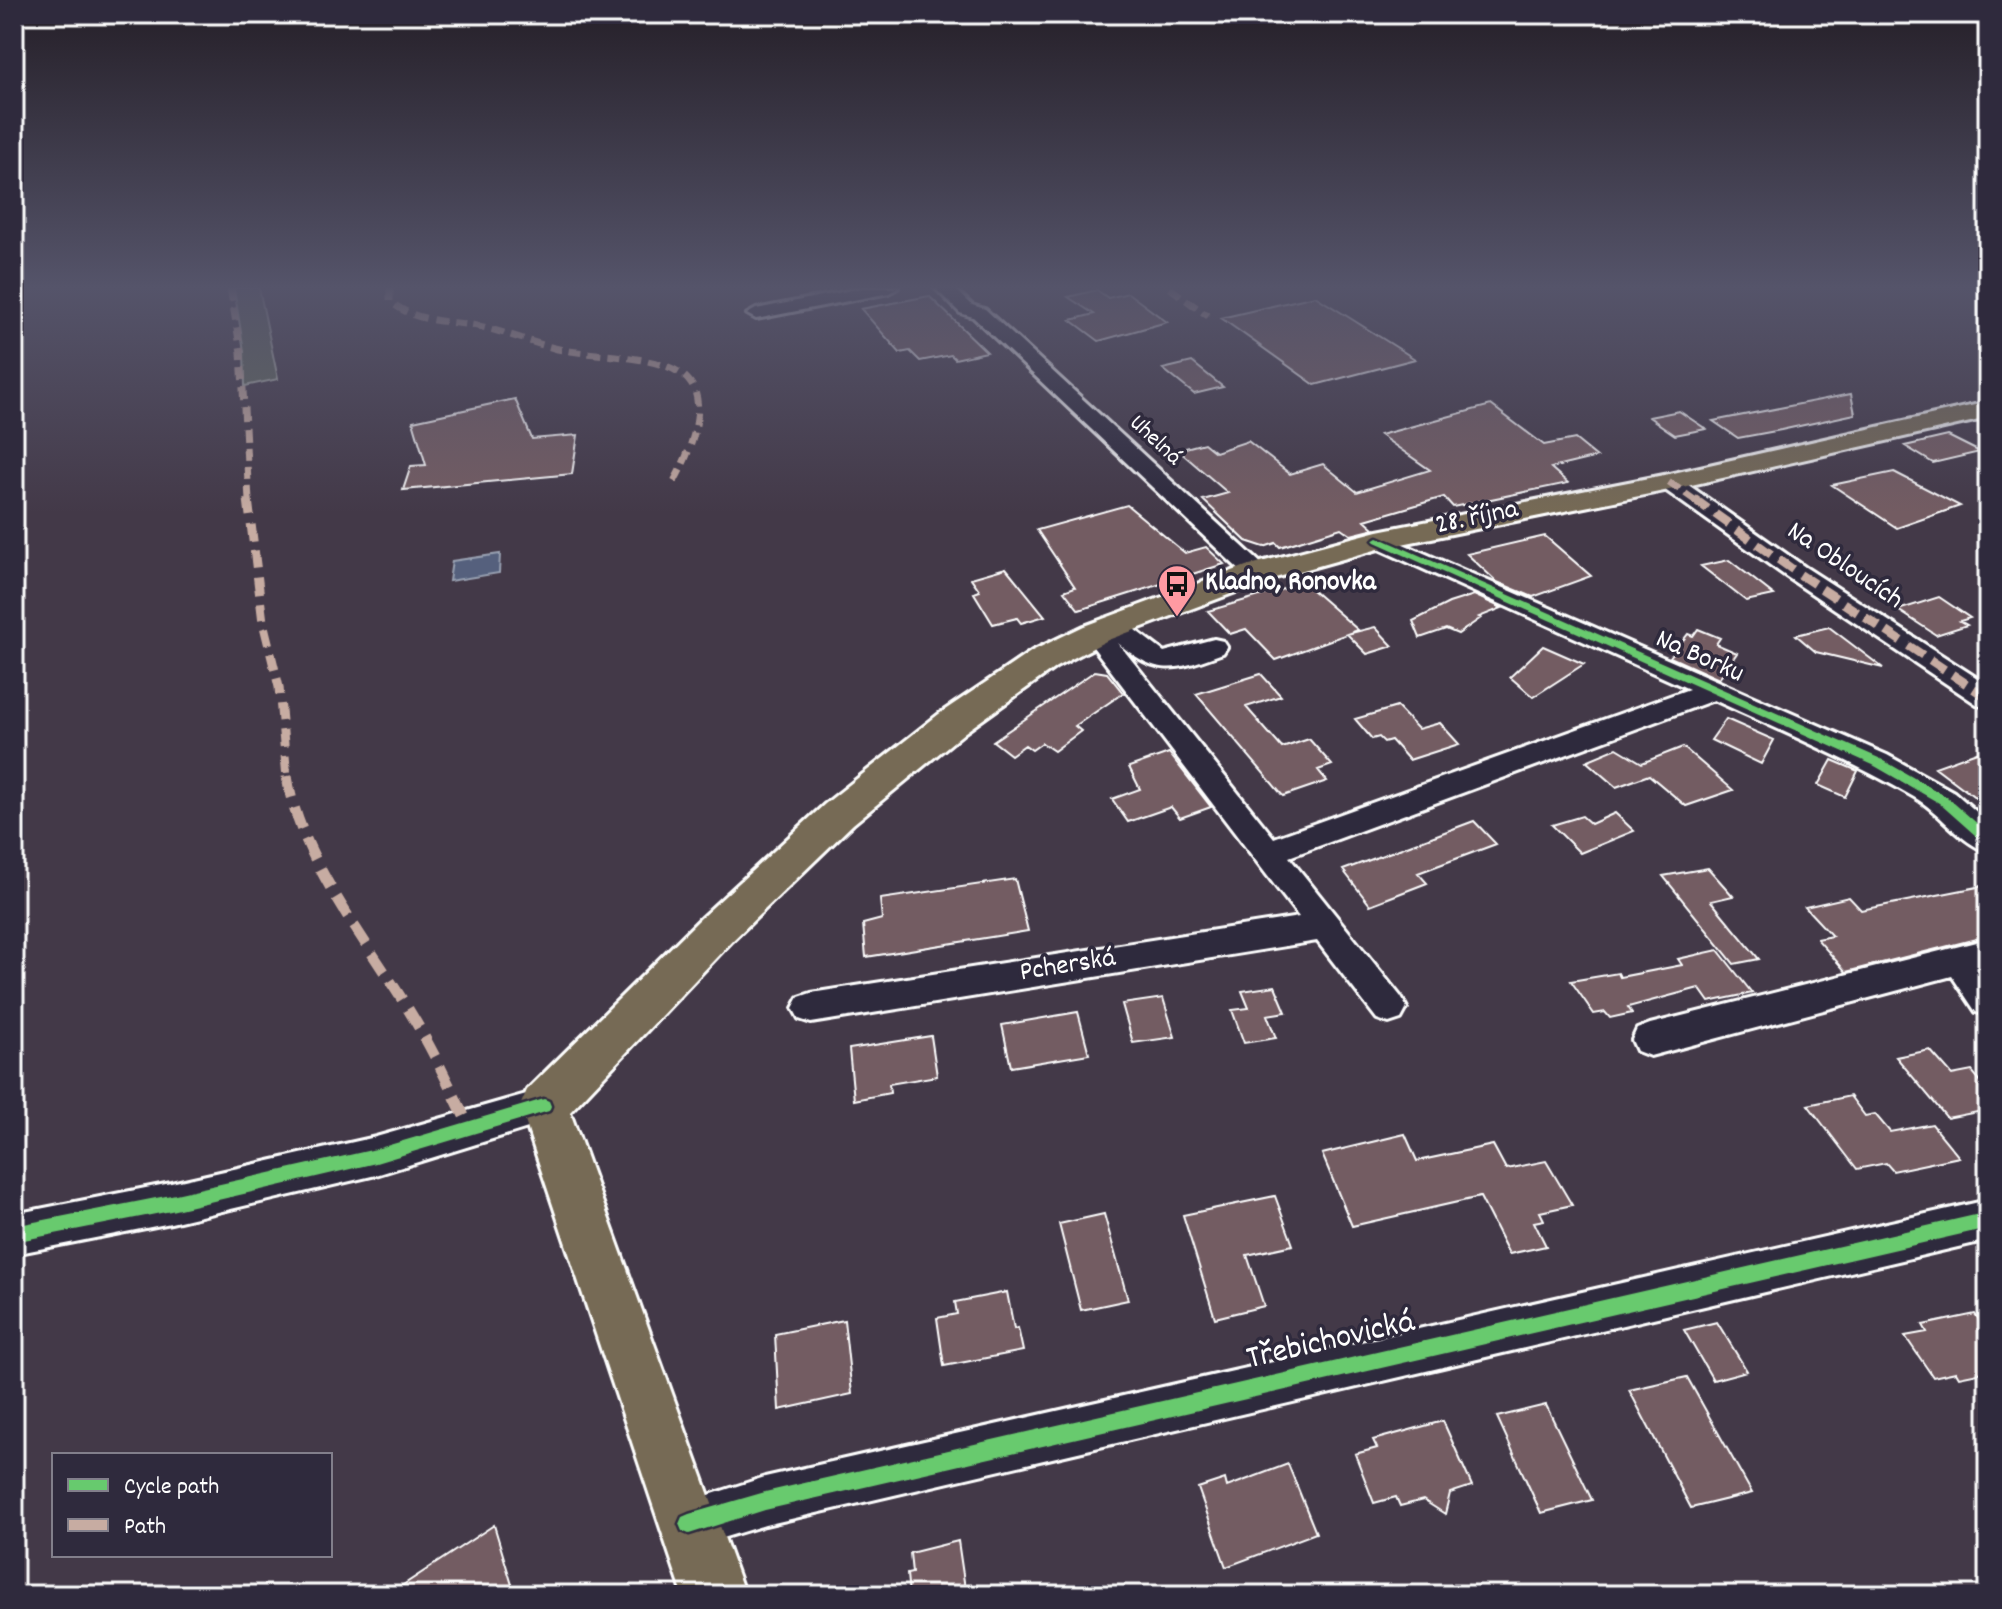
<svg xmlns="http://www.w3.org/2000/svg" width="2002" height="1609" viewBox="0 0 2002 1609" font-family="Dekko,sans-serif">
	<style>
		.green { fill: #60685b; stroke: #b0b4ad; stroke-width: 2 }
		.water { fill: #54617d; stroke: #98a0b1; stroke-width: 2 }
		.building { fill: #735b62; stroke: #fff; stroke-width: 2 }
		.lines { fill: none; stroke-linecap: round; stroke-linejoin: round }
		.minor-casing { stroke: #fff; stroke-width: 6 }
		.major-casing { stroke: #fff; stroke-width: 6 }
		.minor { fill: #2f2a3d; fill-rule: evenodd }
		.major { fill: #766a54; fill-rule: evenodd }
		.quiet-far2 { stroke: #c7aca2; stroke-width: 7; stroke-dasharray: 13 7; stroke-linecap: butt }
		.quiet-far1 { stroke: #c7aca2; stroke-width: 9; stroke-dasharray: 17 9; stroke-linecap: butt }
		.quiet { stroke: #c7aca2; stroke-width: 11; stroke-dasharray: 22 11; stroke-linecap: butt }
		.cycleway-casing { stroke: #2f2a3d; stroke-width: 5 }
		.cycleway { fill: #67ca6e; fill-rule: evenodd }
		.labels { text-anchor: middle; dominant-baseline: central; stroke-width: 7; stroke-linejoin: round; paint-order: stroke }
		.far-street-label { font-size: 24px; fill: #fff; stroke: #2f2a3d }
		.street-label { font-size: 28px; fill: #fff; stroke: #2f2a3d }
		.poi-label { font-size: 28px; font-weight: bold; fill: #fff; stroke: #2f2a3d; text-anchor: start }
		.near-street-label { font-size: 34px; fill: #fff; stroke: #2f2a3d }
	</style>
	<rect width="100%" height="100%" fill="#433948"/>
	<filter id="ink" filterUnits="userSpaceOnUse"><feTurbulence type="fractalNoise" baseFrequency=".0125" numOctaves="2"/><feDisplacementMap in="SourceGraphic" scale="16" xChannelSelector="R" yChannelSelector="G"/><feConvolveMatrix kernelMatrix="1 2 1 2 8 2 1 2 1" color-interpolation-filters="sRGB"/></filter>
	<g filter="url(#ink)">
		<path class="green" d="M234 288H259L278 379 245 386 244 351Z"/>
		<path class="water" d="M500 554 499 573 449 581 452 561Z"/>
		<path class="building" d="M1097 290 1108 298 1128 293 1167 322 1099 341 1071 320 1094 314 1068 297Z
			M929 296 987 352 955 359 951 355 920 361 910 351 900 353 861 309Z
			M1315 296 1415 359 1315 385 1221 318Z
			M1192 362 1223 387 1194 394 1163 369Z
			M1851 394 1855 414 1781 430 1738 438 1713 421Z
			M515 399 532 439 578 435 572 474 403 490 411 466 426 465 413 421Z
			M1491 405 1544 445 1575 439 1597 457 1551 468 1568 483 1453 507 1444 497 1365 520 1375 529 1351 535 1341 528 1280 547 1276 543 1264 547 1246 541 1203 500 1228 493 1178 450 1204 443 1215 452 1248 441 1290 474 1323 464 1357 492 1430 470 1380 435Z
			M1679 411 1706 429 1675 435 1649 417Z
			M1948 436 1980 452 1933 463 1905 446Z
			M1894 472 1960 506 1897 528 1832 485Z
			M1127 505 1185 553 1206 547 1224 564 1079 610 1064 591 1075 587 1037 530Z
			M1545 536 1591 576 1533 597 1497 582 1467 554Z
			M1729 560 1774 595 1746 601 1701 566Z
			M1006 568 1045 616 1021 623 1017 618 993 624 974 593 980 591 971 578Z
			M1304 583 1358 630 1276 660 1246 629 1230 634 1208 611Z
			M1474 595 1502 608 1479 617 1481 618 1458 634 1446 629 1420 638 1413 621 1449 603Z
			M1939 597 1970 618 1960 621 1967 625 1936 635 1898 610Z
			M1375 627 1393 646 1367 654 1347 634Z
			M1829 627 1883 668 1816 652 1796 635Z
			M1698 629 1720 638 1716 644 1737 653 1719 679 1670 657 1688 634 1693 636Z
			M1543 646 1584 664 1533 697 1510 677Z
			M1095 671 1107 673 1123 693 1075 726 1081 731 1054 751 1042 743 1032 750 1025 745 1011 755 993 741Z
			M1261 674 1281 696 1246 707 1282 748 1309 739 1332 765 1318 770 1327 781 1283 796 1196 694Z
			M1397 707 1418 729 1440 723 1459 744 1409 760 1391 740 1384 742 1379 737 1372 739 1355 719Z
			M1726 719 1774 740 1761 764 1711 740Z
			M1683 747 1733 790 1686 806 1649 775 1616 787 1586 761 1617 748 1642 763Z
			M1988 748V807L1935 767Z
			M1169 753 1211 807 1180 818 1171 807 1128 822 1112 799 1140 789 1129 767Z
			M1832 760 1858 771 1845 797 1818 785Z
			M1615 813 1634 831 1580 853 1552 825 1582 816 1591 824Z
			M1474 821 1496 844 1418 873 1427 883 1370 905 1343 870Z
			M1708 868 1733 896 1711 901 1759 959 1734 964 1663 876Z
			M1015 879 1028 931 866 957 863 924 882 919 880 899Z
			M1988 885V936L1846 972 1817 939 1832 936 1805 907 1849 897 1861 910Z
			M1718 950 1752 993 1709 1002 1699 988 1628 1007 1632 1013 1610 1018 1605 1012 1594 1014 1571 981 1618 973 1620 977 1682 965 1678 959Z
			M1275 986 1286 1012 1267 1015 1276 1038 1244 1043 1232 1010 1249 1008 1242 991Z
			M1163 998 1175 1037 1133 1043 1122 1004Z
			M1078 1012 1089 1054 1011 1067 1002 1025Z
			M931 1036 937 1076 889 1084 890 1093 854 1100 849 1049Z
			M1930 1050 1952 1075 1972 1071 1988 1090V1110L1947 1118 1896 1057Z
			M1850 1096 1865 1116 1875 1114 1890 1132 1932 1124 1959 1157 1893 1171 1886 1163 1857 1169 1808 1105Z
			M1405 1134 1417 1161 1493 1145 1506 1169 1546 1161 1572 1205 1540 1212 1544 1220 1534 1222 1546 1246 1509 1254 1480 1197 1352 1226 1322 1154Z
			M1275 1196 1293 1245 1247 1255 1264 1306 1215 1318 1183 1215Z
			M1104 1214 1128 1300 1081 1310 1059 1224Z
			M1007 1292 1014 1329 1018 1328 1023 1351 944 1366 937 1318 957 1314 955 1302Z
			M1975 1314 1988 1332V1371L1959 1377 1956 1372 1933 1377 1905 1336 1927 1332 1923 1325Z
			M844 1320 852 1394 779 1410 775 1334Z
			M1717 1322 1747 1371 1713 1380 1684 1330Z
			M1687 1377 1752 1493 1691 1508 1629 1390Z
			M1546 1405 1592 1500 1541 1513 1497 1417Z
			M1443 1421 1472 1486 1450 1493 1445 1514 1423 1500 1400 1506 1396 1497 1374 1503 1355 1454 1377 1448 1373 1440Z
			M1288 1464 1316 1533 1226 1567 1198 1488 1225 1479 1227 1487Z
			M494 1525 515 1595H388Z
			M958 1541 966 1595H909L907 1574 912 1573 910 1553Z"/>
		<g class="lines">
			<g class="minor-casing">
				<path id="minor" d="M862 288H898L889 293 756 319 747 314 756 309Z
					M935 288H954L972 305 985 309 1266 568 1269 573 1266 578H1248L973 317 960 313Z
					M1669 475 1677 477 1805 567 1988 685V707L1978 705 1787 577 1661 487 1658 482 1661 477Z
					M1378 533 1887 755 1954 792 1988 822V852C1960 843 1940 812 1914 797 1850 760 1782 731 1714 700L1289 857 1401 997 1407 1008 1401 1019 1389 1023 1377 1019 1317 941 811 1023 799 1019 793 1008 799 997 811 993 1299 917 1087 639 1083 633 1087 627 1100 626 1104 620H1122L1164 652 1214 639 1223 641 1227 647 1223 653C1176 670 1159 678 1118 643L1274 838 1689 689 1370 545 1366 540 1370 535Z
					M1988 939V967L1985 968 1988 973V1016L1976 1012 1952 976 1650 1056 1637 1051 1632 1040 1637 1029 1650 1024Z
					M544 1089 557 1094 563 1106 557 1118 544 1123 376 1175 171 1223 14 1254V1214L171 1183 376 1137Z
					M1988 1200V1240L765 1525 689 1548 672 1541 665 1524 672 1507 765 1477Z"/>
			</g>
			<g class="major-casing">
				<path id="major" d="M1988 402V418L1669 490 1382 548 1268 580 1108 640 1056 667 965 732 853 824 732 941 570 1112 745 1595H683L520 1106 527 1090 702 917 825 804 939 714 1032 651 1084 626 1246 566 1378 531 1669 474Z"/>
			</g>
			<use href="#minor" class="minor"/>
			<use href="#major" class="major"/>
			<path class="quiet-far2" d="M230 288 241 352 249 501
				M390 288V301C416 324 451 320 483 327 507 333 530 342 554 348 587 357 668 353 689 381 711 407 686 461 672 485
				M1170 288 1208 316
				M1669 482 1696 501"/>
			<path class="quiet-far1" d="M248 499 263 622 279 687 287 778
				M1694 499 1796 572 1988 698"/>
			<path class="quiet" d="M287 776C299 861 375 951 417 1024 437 1058 453 1094 470 1128"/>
			<g class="cycleway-casing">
				<path id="cycleway" d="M1378 537 1881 759 1947 797 1988 833V845L1984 843 1939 803 1873 765 1375 542 1373 540Z
					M544 1099 549 1101 551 1106 549 1111 376 1163 171 1211 14 1242V1226L171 1195 376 1149Z
					M1988 1212V1228L765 1510 689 1534 682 1531 679 1524 682 1517 689 1514 765 1492Z"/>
			</g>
			<use href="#cycleway" class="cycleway"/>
		</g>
	</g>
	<linearGradient id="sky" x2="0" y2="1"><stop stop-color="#251f28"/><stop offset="0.56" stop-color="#55546a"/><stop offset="1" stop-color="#55546a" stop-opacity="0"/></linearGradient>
	<rect width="2002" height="513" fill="url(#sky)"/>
	<defs>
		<g id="bus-pin" transform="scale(2)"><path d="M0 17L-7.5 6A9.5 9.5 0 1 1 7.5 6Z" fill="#ff9aa2" stroke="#2f2a3d"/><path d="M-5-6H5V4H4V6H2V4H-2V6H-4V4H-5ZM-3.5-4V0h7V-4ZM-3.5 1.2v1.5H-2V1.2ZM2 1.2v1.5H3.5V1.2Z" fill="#111"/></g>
	</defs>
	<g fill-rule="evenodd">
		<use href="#bus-pin" x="1177" y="584"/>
	</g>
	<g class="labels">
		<g class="far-street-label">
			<text transform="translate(1155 441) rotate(43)">Uhelná</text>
		</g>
		<g class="street-label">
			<text transform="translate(1477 519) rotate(-12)">28. října</text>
			<text transform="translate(1844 567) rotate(34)">Na Obloucích</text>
			<text transform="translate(1699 658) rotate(24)">Na Borku</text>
			<text transform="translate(1068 967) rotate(-9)">Pcherská</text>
		</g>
		<g class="poi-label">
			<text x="1205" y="584">Kladno, Ronovka</text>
		</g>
		<g class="near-street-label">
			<text transform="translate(1331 1342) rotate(-13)">Třebichovická</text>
		</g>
	</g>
	<rect width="2002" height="1609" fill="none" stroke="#2f2a3d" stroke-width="48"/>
	<rect x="24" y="24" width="1954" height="1561" fill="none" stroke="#fff" stroke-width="3" filter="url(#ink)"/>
	<rect x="52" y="1453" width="280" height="104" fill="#2f2a3d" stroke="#827f8b" stroke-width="2"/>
	<rect x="68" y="1479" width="40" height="12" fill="#67ca6e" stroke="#827f8b" stroke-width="2"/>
	<text x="124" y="1493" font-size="24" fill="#ffffff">Cycle path</text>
	<rect x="68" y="1519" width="40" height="12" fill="#c7aca2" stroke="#827f8b" stroke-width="2"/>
	<text x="124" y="1533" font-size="24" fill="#ffffff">Path</text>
</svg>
